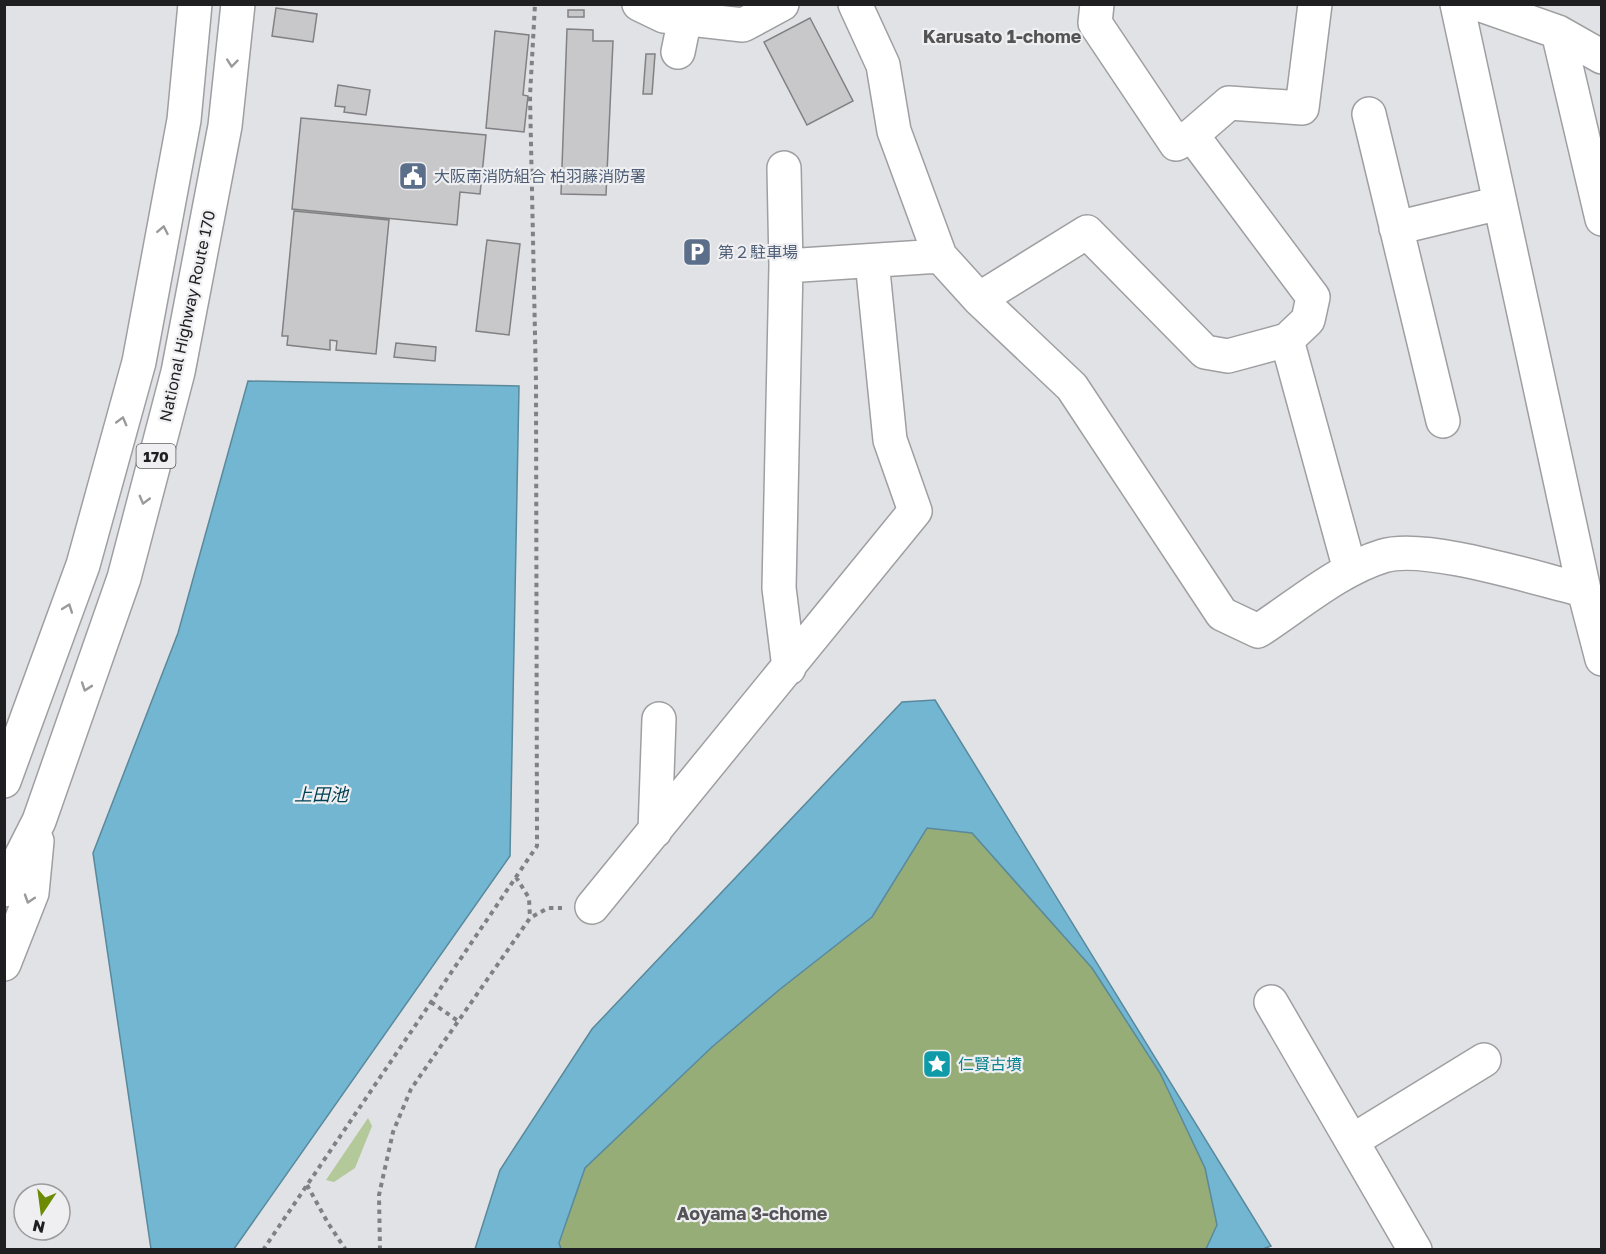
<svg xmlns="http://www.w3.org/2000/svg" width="1606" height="1254" viewBox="0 0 1606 1254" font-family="'Golos Text','Noto Sans JP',sans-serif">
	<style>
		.green { fill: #b4c999 }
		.forest { fill: #96ad77 }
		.water { fill: #72b6d1; stroke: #59899c; stroke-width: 1.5 }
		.building { fill: #c8c8cb; stroke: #818184; stroke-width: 1.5 }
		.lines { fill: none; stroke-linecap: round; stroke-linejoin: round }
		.minor-casing { stroke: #9f9fa2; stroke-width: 36 }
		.highway-casing { stroke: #9f9fa2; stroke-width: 36 }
		.path { stroke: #818184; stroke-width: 4; stroke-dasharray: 4.5 4.5; stroke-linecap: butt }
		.minor { stroke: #fff; stroke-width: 33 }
		.highway { stroke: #fff; stroke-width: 33 }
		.oneway { stroke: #9a9a9b }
		.labels { text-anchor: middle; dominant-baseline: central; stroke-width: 4.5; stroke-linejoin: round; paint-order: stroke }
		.shield { fill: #efeff2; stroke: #5d5d60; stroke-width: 1.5 }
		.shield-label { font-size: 15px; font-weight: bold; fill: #1f1f21 }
		.service-label { font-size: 16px; fill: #4e5e75; stroke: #efeff2; text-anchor: start }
		.street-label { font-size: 16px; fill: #1f1f21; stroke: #efeff2 }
		.culture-label { font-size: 16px; fill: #0d838f; stroke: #efeff2; text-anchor: start }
		.neighbourhood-label { font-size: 18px; font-weight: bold; fill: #545457; stroke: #efeff2 }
		.water-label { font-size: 18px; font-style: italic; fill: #014154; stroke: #efeff2 }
	</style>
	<rect width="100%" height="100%" fill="#e1e2e5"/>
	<path class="green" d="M368 1118 372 1126 355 1168 334 1182 326 1180Z"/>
	<path class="forest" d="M926 828 972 833 1092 968 1160 1073 1205 1168 1218 1225 1206 1250H561L559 1244 585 1168 712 1047 779 990 872 917Z"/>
	<path class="water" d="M248 381 519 386 510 856 234 1249H151L93 853 178 633Z
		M935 700 1271 1246 1263 1249H1206L1217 1225 1205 1168 1160 1073 1092 968 972 833 927 828 872 917 779 990 712 1047 585 1168 559 1243 561 1249H475L500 1170 592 1029 902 702Z"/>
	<path class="building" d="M276 8 317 14 313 42 272 36Z
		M568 10H584V17H568Z
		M810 18 853 101 807 125 764 42Z
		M567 29 593 30V41H613L606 195 561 194Z
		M495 31 529 35 523 95 528 96 524 132 486 128Z
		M646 54H655L652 94H643Z
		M338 85 370 90 366 115 344 112 345 107 335 106Z
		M301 118 486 135 480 194 460 192 457 225 292 209Z
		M294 211 389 220 376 354 336 350 337 341 330 340V350L287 345 288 336H282Z
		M487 240 520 244 509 335 476 331Z
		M396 343 436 347 435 361 394 357Z"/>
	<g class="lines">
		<g class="minor-casing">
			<path id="minor" d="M639 4 664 16 743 25 782 4
				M855 4 883 65 894 131 940 256 979 299 1072 387 1222 614 1258 631C1298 605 1338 570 1383 556 1426 543 1537 579 1584 590
				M1097 4 1095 23 1176 144 1192 135 1229 103 1302 108 1315 4
				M1457 4 1584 590 1602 659
				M1478 4 1558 32 1602 57
				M1558 32 1602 219
				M678 52 685 18
				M1369 114 1443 421
				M784 168 786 266 779 588 789 668
				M1396 228 1500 203
				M786 266 940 256
				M979 299 1087 232 1205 352 1228 356 1287 340 1308 320 1313 297 1192 135
				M1287 340 1350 570
				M655 831 659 719
				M592 907 915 511 890 440 872 261
				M1271 1002 1415 1250
				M1352 1141 1484 1060"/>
		</g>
		<g class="highway-casing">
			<path id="highway" d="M4 781 83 565 139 362 184 120 195 4
				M4 890 39 821 124 578 178 372 225 126 238 4
				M4 964 32 893 37 841"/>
		</g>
		<path class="path" d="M516 877 529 898 530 918
			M431 1002 458 1021
			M307 1185 328 1223 346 1250
			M263 1250 537 846 536 382 530 96 535 4
			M380 1250 379 1195 393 1132 411 1089 530 918 548 908H562"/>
		<use href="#minor" class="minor"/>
		<use href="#highway" class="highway"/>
	</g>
	<defs><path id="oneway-chevron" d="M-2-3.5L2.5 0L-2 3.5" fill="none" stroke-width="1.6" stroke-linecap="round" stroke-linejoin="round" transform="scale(1.5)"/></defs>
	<g class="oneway">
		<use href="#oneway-chevron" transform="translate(232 63) rotate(96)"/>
		<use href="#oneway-chevron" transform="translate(163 230) rotate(-79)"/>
		<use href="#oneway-chevron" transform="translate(122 421) rotate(-75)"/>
		<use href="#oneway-chevron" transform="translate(144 500) rotate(105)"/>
		<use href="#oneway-chevron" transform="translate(68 608) rotate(-70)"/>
		<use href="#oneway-chevron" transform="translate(86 687) rotate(109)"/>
		<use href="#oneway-chevron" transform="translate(29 899) rotate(108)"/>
	</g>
	<defs>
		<g id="civic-square" transform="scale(1.5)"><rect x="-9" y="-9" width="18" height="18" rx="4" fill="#5c6f8a" stroke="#efeff2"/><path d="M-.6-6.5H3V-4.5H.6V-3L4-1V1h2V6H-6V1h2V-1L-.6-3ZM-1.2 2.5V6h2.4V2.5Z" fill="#fff"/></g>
		<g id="parking-square" transform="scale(1.5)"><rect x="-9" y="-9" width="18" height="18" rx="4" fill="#5c6f8a" stroke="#efeff2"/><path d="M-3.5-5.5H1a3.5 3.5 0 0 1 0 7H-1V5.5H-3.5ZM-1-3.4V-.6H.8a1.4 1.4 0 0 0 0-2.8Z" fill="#fff"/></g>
		<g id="sight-square" transform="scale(1.5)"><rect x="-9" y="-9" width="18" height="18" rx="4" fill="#0f9aa8" stroke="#efeff2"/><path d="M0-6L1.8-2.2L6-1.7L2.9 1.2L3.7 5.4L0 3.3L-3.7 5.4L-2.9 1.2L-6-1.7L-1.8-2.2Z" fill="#fff"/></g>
	</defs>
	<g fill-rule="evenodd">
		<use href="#civic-square" x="413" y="176"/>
		<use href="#parking-square" x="697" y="252"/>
		<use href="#sight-square" x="937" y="1064"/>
	</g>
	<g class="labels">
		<rect class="shield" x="136.5" y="444" width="39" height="24" rx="4.5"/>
		<g class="shield-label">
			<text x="156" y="456">170</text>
		</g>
		<g class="service-label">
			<text x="434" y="176">大阪南消防組合 柏羽藤消防署</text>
			<text x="718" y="252">第２駐車場</text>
		</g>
		<g class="street-label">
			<text transform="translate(187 316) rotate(-78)">National Highway Route 170</text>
		</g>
		<g class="culture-label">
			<text x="958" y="1064">仁賢古墳</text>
		</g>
		<g class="neighbourhood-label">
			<text x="1002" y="36">Karusato 1-chome</text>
			<text x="752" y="1213">Aoyama 3-chome</text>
		</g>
		<g class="water-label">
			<text x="321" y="794">上田池</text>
		</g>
	</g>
	<rect width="1606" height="1254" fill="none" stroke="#1f1f21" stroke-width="12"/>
	<g transform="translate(42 1212) rotate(193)"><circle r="28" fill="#efeff2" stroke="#9c9c9e" stroke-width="1.5"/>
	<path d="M0-4.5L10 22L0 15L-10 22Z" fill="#6c8a04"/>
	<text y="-9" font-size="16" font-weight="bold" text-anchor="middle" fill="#1f1f21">N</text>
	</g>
</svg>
